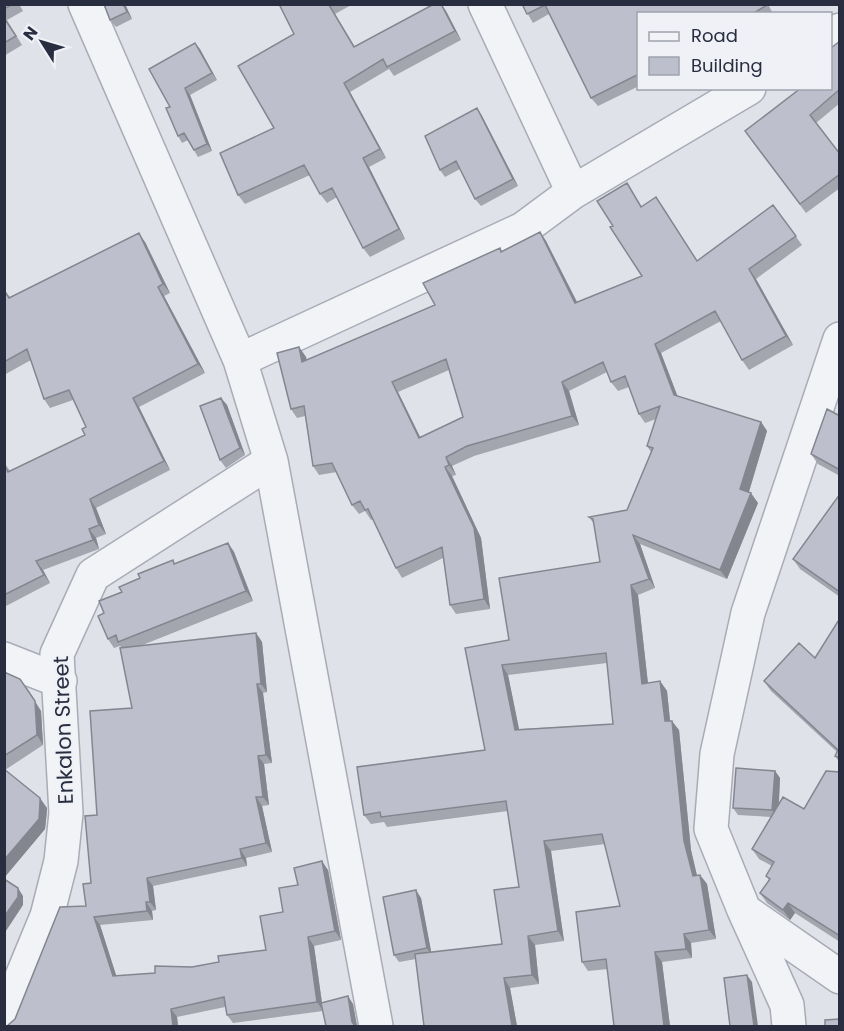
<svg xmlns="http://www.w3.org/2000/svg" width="844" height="1031" viewBox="0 0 844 1031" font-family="Poppins,sans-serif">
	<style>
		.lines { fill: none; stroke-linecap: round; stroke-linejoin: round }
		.street-casing { stroke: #a9acb6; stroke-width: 36 }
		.street { stroke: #f2f3f7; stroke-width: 33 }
		.wall { fill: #a3a5af; fill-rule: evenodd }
		.shaded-wall { fill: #84868f }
		.building { fill: #bdc0cc; stroke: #84868f; stroke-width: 1.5; fill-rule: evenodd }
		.labels { text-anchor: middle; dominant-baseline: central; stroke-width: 4.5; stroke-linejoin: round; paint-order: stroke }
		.street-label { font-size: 21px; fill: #282d40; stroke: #eff1f6 }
	</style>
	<rect width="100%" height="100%" fill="#e0e2e9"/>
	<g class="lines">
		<g class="street-casing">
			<path id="street" d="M85 4 240 360 271 461 376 1026
				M485 4 573 192
				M830 37 840 30
				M240 360 523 229 573 192 749 88
				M4 659 60 681
				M745 911 840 977
				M4 1020 47 916 61 861 66 813 57 654 93 575 271 461
				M789 1026 787 1005 744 910 711 829 717 754 748 613 840 339"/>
		</g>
		<use href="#street" class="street"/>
	</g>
	<path class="wall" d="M4 4H19L23 11 7 20 22 45 4 56Z
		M125 4 132 19 116 27 110 20Z
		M279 4H353L335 14 355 47 441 4 446 11 461 40 394 76 389 69 350 92 386 158 369 167 405 239 370 257 363 248 337 197 327 203 320 194 310 175 245 204 238 195 274 128 294 34Z
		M522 4H768L773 14H639V86L598 106 591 98 549 14 533 23Z
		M840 41V103L816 123 840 154V188L806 213 751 140 831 88Z
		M195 43 217 80 190 95 212 151 198 157 188 140 182 143 178 136 170 107Z
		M477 108 482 116 518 186 481 206 475 199 460 169 445 177 440 170Z
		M627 183 642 207H663L697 261 773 205 802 245 756 279 793 345 749 370 742 360 721 321 661 353 677 396 761 422 767 431 749 492 758 503 727 579 640 544 655 588 638 595 648 683 660 681 667 691 670 721 679 730 691 850 697 875H700L707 884 716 939 691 943 692 958 662 962 670 1026H614L608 969 588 971 582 962 620 906 605 844 551 851 564 941 535 945 539 984 510 988 517 1026H424L416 959 399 962 394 955 421 898 431 952 502 944 519 887 508 811 387 827 384 822 371 824 364 815 485 750 465 648 509 640 600 562 594 524 589 517 627 510 651 452 647 446 656 419 645 423 639 414 629 387 618 391 611 382 607 372 569 391 579 425 474 456 452 466 456 475 452 476 481 538 490 609 456 614 450 605 443 558 402 578 396 568 373 519 371 520 365 511 359 514 352 505 337 472 319 475 313 466 305 416 297 418 291 409 299 347 306 357 307 361 435 305 500 248 502 251 540 232 546 241 577 302 642 276 613 226ZM449 370 463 417 420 437 398 392ZM607 663 613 724 519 729 508 675Z
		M145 242 170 293 164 296 205 373 139 407 170 470 96 508 106 534 96 538 99 549 43 570 50 583 6 606 4 603V462L10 471 85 435 86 427 73 400 50 408 44 399 31 360 4 375V290L10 297Z
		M221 398 227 405 245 455 226 468 220 460Z
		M840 416V476L818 464 811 454Z
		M840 494V597L800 569 793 559Z
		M228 543 234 552 253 601 140 646 256 633 262 642 267 692 263 693 272 763 264 764 269 805 262 806 272 852 246 858 247 866 153 886 156 910 152 911 153 920 100 925 116 976 155 973 219 962 266 950 283 912 298 885 328 870 341 940 314 946 322 1002 353 1004 357 1026H326L323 1011 233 1023 227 1015 225 1007 177 1017 178 1026H7L15 1019 86 906 91 883 97 815 132 708 122 648 120 646 114 648 108 639 104 613 122 592 175 564Z
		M840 618V763L835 756 837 752 771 691 764 681 815 658Z
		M4 672 27 688 41 711 43 745 5 770 47 808V813L45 829 4 878Z
		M775 771 780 778 779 803 804 809 840 772V942L795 913 790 920 767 903 760 893 769 880 766 876 772 866 759 859 752 849 771 817 738 815 733 808Z"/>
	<path class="shaded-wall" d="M123 4H125L132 19 127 12Z
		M441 4 446 11 461 40 455 31Z
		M195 43 200 49 217 80 212 73Z
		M344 83 350 92 386 158 380 149Z
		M185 88 190 95 212 151 207 144Z
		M477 108 482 116 518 186 513 179Z
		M363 158 369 167 405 239 399 229Z
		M540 232 546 241 582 312 575 303Z
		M139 233 145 242 170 293 163 284Z
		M749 269 756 279 793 345 786 336Z
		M158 287 164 296 205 373 198 364Z
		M655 344 661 353 681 405 674 395Z
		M299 347 306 357 309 372 302 362Z
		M392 382 398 392 425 447 419 438Z
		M562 382 569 391 579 425 572 416Z
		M133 398 139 407 170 470 164 461Z
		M221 398 227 405 245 455 240 448Z
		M761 422 767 431 747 498 740 489Z
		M446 457 452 466 456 475 449 465Z
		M445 467 452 476 481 538 490 609 484 599Z
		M751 493 758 503 727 579 720 570Z
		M90 499 96 508 106 534 99 525Z
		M89 529 96 538 99 549 93 540Z
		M633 535 640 544 655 588 649 579Z
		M228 543 234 552 253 601 246 591Z
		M36 561 43 570 50 583 44 575Z
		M631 585 638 595 649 693 642 684Z
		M256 633 262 642 267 692 261 684Z
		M502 665 508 675 521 739 515 730Z
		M20 679 41 711 43 745 37 735Z
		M660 681 667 691 671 730 665 721Z
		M257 684 263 693 272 763 266 755Z
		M672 721 679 730 691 850 699 885 693 876 684 841Z
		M258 756 264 764 269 805 263 797Z
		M775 771 780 778 778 818 772 810Z
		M256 797 262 806 272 852 266 843Z
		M40 798 47 808 45 829 4 878V860Z
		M544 841 551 851 564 941 558 931Z
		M240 849 246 858 247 866 242 858Z
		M322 861 328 870 341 940 335 931Z
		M700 875 707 884 716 939 709 930Z
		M147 878 153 886 156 910 150 902Z
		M18 888 23 896V905L4 934V917Z
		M416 890 421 898 432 956 427 948Z
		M146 902 152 911 153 920 147 911Z
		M788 903 795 913 790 920 783 910Z
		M94 917 100 925 119 984 113 976Z
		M684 934 691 943 692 958 686 949Z
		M528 936 535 945 539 984 532 975Z
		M308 937 314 946 323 1011 317 1002Z
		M655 952 662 962 670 1026H664Z
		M747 975 752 982 758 1026H754Z
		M504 978 510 988 517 1026H512Z
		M348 996 353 1004 357 1026H355L352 1022Z
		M171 1009 177 1017 178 1026H173Z"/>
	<path class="building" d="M4 4H13L4 9Z
		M104 4H123L127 12 110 20Z
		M279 4H330L329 5 354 47 434 4H441L455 31 387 67 383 59 344 83 380 149 363 158 399 229 363 248 332 188 320 194 304 165 238 195 220 153 274 128 238 66 294 34Z
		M522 4H767V5L752 14H639V74L591 98 545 5 527 14Z
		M4 18 16 36 4 43Z
		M840 41V89L810 115 840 154V174L800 204 745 131 801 88H831V48Z
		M195 43 212 73 185 88 207 144 194 150 184 133 178 136 166 108 170 107 149 69Z
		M477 108 513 179 475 199 456 161 440 170 425 136Z
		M627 183 641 207 656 197 697 261 773 205 796 236 749 269 786 336 742 360 715 311 655 344 674 395 761 422 740 489 751 493 720 570 633 535 649 579 631 585 642 684 660 681 665 721H672L684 841 693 876 700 875 709 930 684 934 686 949 655 952 664 1026H614L606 959 582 962 576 912 620 906 602 834 544 841 558 931 528 936 532 975 504 978 512 1026H424L415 954 502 944 494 890 519 887 506 801 381 817 380 812 364 815 357 767 485 750 465 648 509 640 499 578 600 562 593 519 589 517 627 510 653 448 647 446 660 406 639 414 625 376 611 382 603 362 562 382 572 416 467 446 446 457 449 465 445 467 474 528 484 599 450 605 442 547 396 568 368 509 365 510 360 501 352 505 332 463 313 466 304 406 291 409 277 353 299 347 302 362 435 305 423 283 500 248 501 252 540 232 575 303 642 276 610 227 613 226 597 201ZM446 359 463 417 419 438 392 382ZM606 653 613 724 515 730 502 665Z
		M139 233 163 284 158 287 198 364 133 398 164 461 90 499 99 525 89 529 93 540 36 561 44 575 4 595V465L8 472 85 435 82 429 86 427 69 390 44 399 27 349 4 362V290L9 298Z
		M221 398 240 448 220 460 200 406Z
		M827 409 840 416V470L811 454Z
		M840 494V592L793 559Z
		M228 543 246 591 118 642 116 635 108 639 98 616 104 613 99 601 122 592 119 587 140 578 138 574 173 560 174 564Z
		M840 618V758L835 756 838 750 764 681 799 643 815 658Z
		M256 633 261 684H257L266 755 258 756 263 797H256L266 843 240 849 242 858 147 878 150 902H146L147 911 94 917 113 976 155 973V966L192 967 219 962 218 956 266 950 260 916 283 912 279 888 298 885 294 868 322 861 335 931 308 937 317 1002 227 1015 224 997 171 1009 173 1026H7L15 1019 60 907 86 906 83 884 91 883 85 816 97 815 90 711 132 708 120 648Z
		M4 672 20 679 35 701 37 735 4 756Z
		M736 768 775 771 772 810 733 808Z
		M4 769 40 798V803L39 819 4 860Z
		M826 771 840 772V936L788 903 783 910 760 893 770 879 766 876 774 862 752 849 783 797 804 809Z
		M4 879 18 888V897L4 917Z
		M416 890 427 948 394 955 383 897Z
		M747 975 754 1026H730L724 978Z
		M348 996 352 1022 355 1026H326L321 1003Z
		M840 1019V1026H825V1020Z"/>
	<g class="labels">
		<g class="street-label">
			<text transform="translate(63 730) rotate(-92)">Enkalon Street</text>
		</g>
	</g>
	<rect width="844" height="1031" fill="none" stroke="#282d40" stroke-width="12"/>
	<rect x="637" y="12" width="195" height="78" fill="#eff1f6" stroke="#9fa3ad" stroke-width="1.5"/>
	<rect x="649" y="32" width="30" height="9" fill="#f2f3f7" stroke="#9fa3ad" stroke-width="1.5"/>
	<text x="691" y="42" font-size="18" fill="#282d40">Road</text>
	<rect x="649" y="57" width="30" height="18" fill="#bdc0cc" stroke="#9fa3ad" stroke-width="1.5"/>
	<text x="691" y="72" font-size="18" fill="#282d40">Building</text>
	<g transform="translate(42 42) rotate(307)" stroke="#eff1f6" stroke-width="4.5" paint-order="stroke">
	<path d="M0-4.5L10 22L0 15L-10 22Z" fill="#282d40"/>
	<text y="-9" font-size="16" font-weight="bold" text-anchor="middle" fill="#282d40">N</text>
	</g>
</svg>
